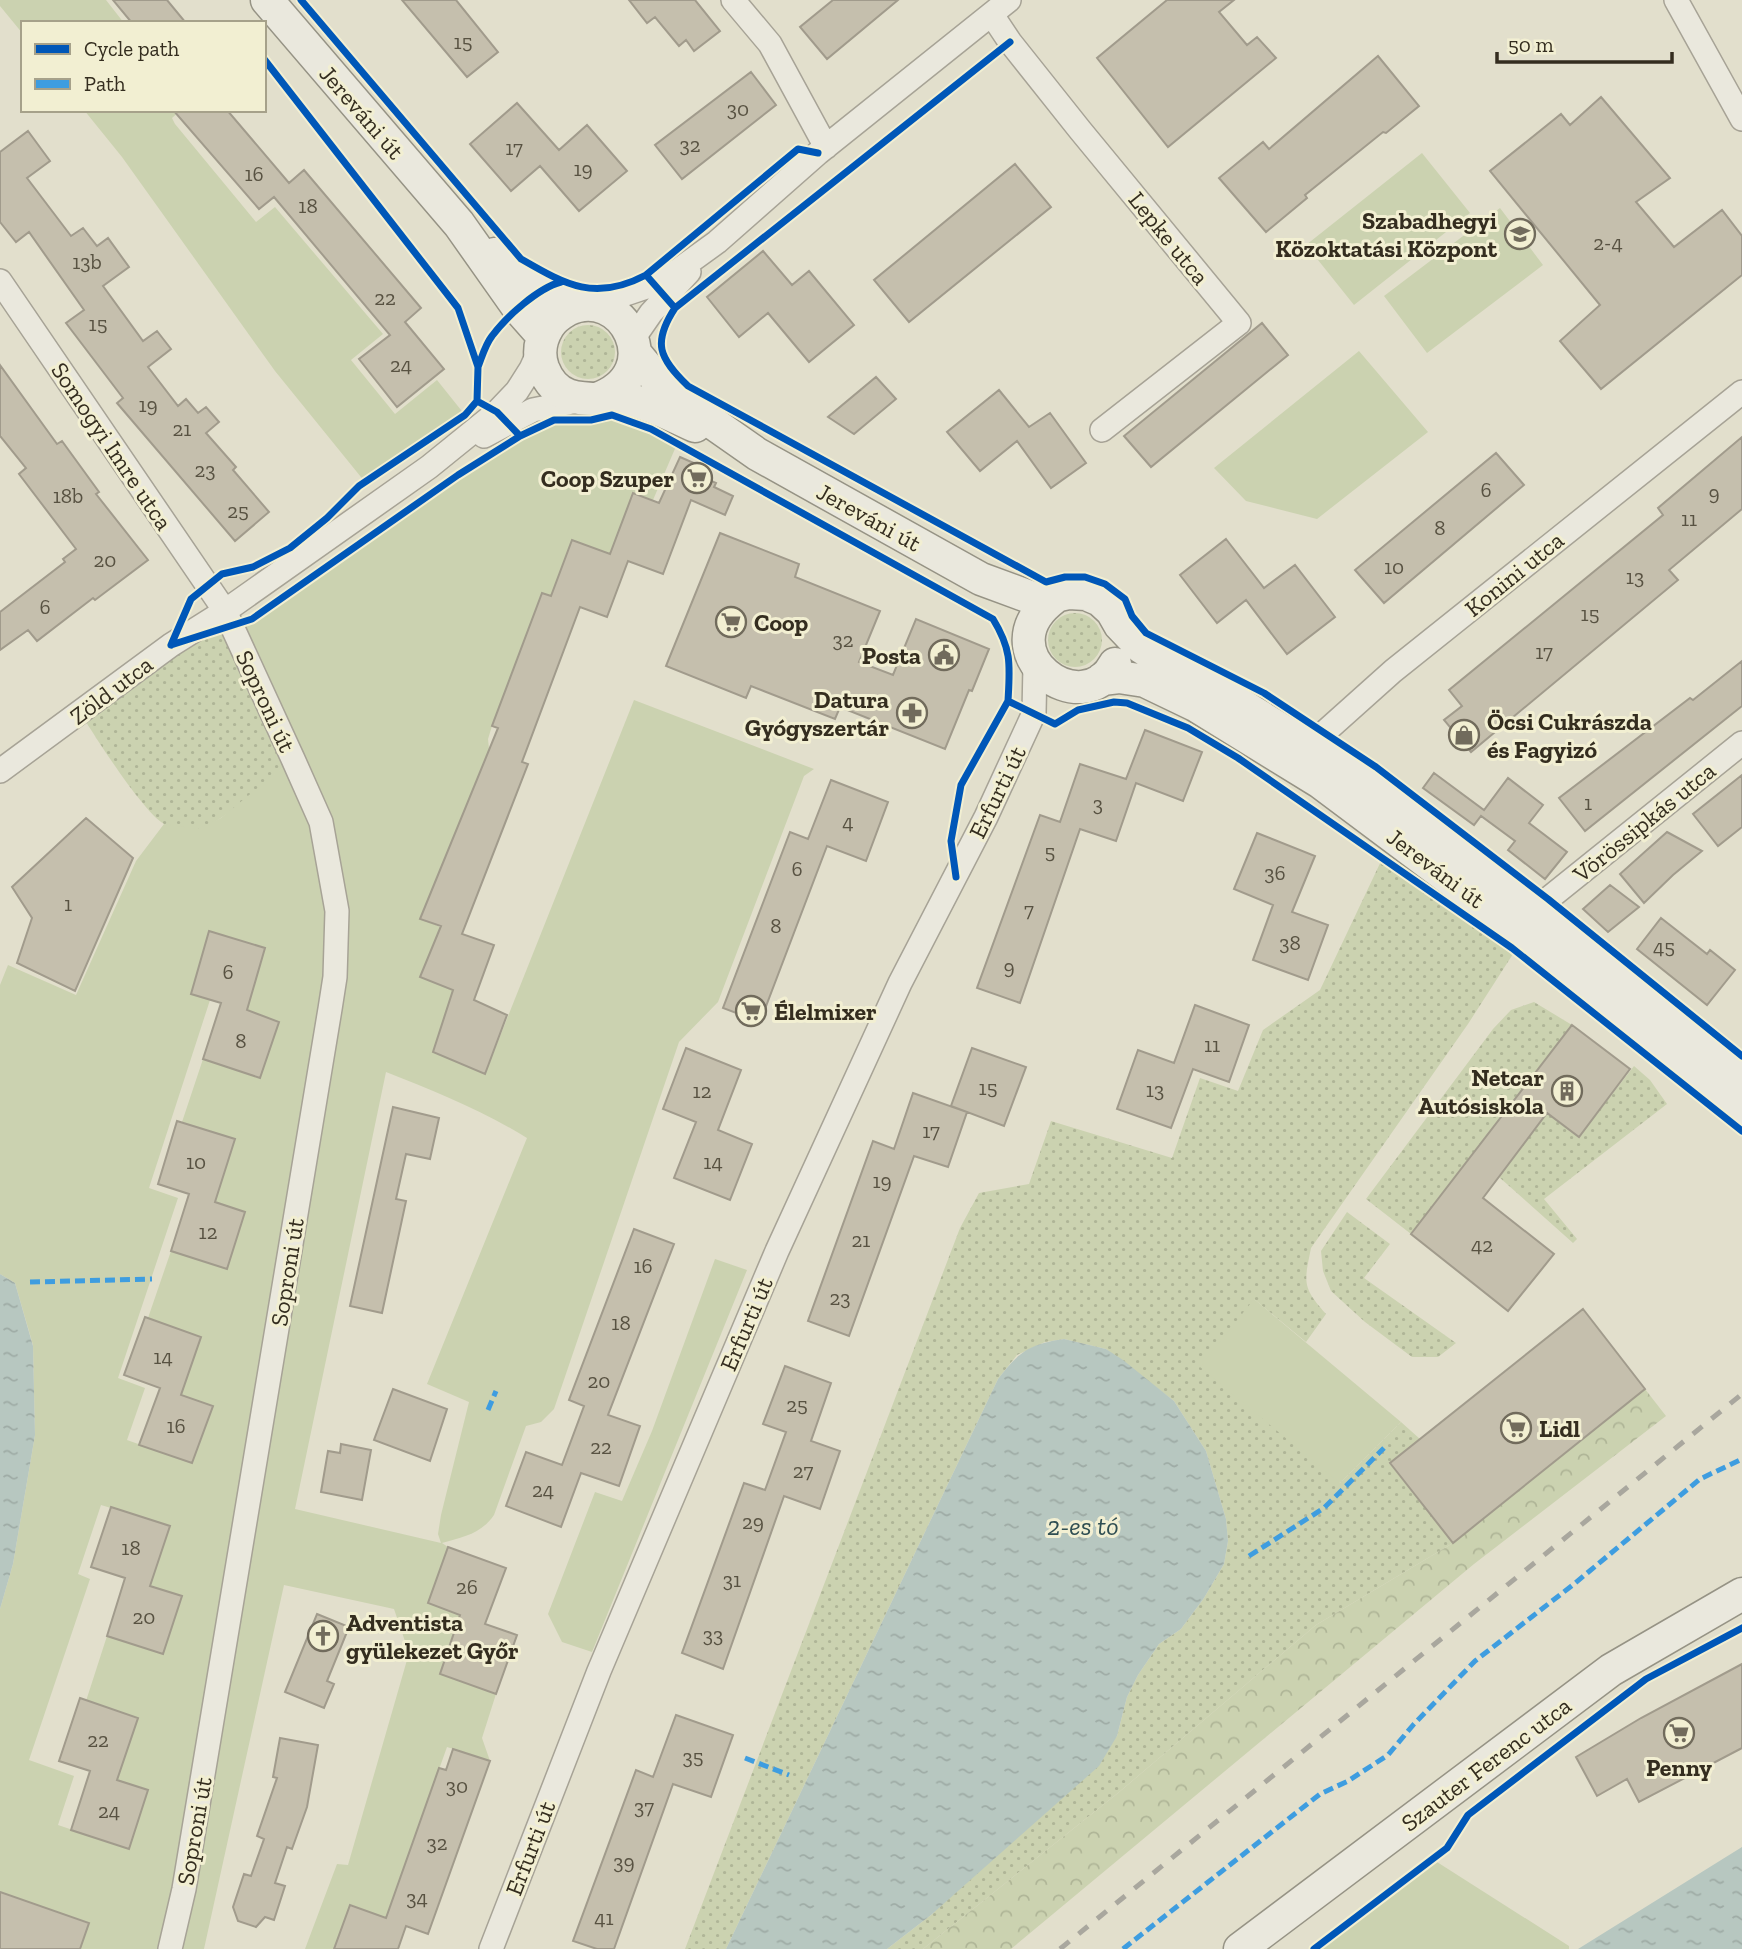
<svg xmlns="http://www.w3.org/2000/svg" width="1742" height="1949" viewBox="0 0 1742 1949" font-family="'Zilla Slab',serif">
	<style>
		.grass { fill: url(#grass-dots) }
		.forest { fill: url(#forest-crowns) }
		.park { fill: #cbd2b0; fill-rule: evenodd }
		.water { fill: url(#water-ripples) }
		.building { fill: #c5bfad; stroke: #a19b8c; stroke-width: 2 }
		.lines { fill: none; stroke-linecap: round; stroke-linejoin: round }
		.street-casing { stroke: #a7a396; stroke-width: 26 }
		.secondary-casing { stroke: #969385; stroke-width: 35 }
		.street { stroke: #eae8dd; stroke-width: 23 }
		.secondary { stroke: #eae8dd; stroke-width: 32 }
		.rail { stroke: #a9a79e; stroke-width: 5; stroke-dasharray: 12 12; stroke-linecap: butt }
		.quiet { stroke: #3e9de0; stroke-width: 5; stroke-dasharray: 10 5; stroke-linecap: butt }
		.cycleway-casing { stroke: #f2efd2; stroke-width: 11 }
		.cycleway { stroke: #0057b8; stroke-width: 7 }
		.labels { text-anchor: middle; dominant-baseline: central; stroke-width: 6; stroke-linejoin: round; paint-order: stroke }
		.number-label { font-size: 21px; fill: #585242 }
		.street-label { font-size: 24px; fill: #342d1f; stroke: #f2efd2 }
		.poi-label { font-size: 24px; font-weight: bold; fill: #342d1f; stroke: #f2efd2; text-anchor: end }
		.water-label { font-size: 26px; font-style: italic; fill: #2f4e52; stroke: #f2efd2 }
	</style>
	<defs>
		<pattern id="grass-dots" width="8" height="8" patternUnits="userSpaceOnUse" patternTransform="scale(1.75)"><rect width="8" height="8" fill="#cbd2b0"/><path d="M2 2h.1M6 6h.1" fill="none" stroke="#afb597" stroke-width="1.8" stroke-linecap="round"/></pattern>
		<pattern id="forest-crowns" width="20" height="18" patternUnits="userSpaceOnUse" patternTransform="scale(1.75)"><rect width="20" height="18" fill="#cbd2b0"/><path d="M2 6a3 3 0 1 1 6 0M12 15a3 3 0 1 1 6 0" fill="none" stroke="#afb597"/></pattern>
		<pattern id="water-ripples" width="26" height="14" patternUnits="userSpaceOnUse" patternTransform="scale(1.75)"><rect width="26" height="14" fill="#b7c7c0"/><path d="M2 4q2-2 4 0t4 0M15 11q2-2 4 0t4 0" fill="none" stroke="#9eaba5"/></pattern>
	</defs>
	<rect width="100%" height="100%" fill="#e2dfcc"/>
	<path class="grass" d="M561 352a27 27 0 1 1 54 0a27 27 0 1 1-54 0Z
		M1048 640a27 27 0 1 1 54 0a27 27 0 1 1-54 0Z
		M231 627 293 759C271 777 224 823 198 829 191 831 173 827 166 825 146 817 94 735 81 714L171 645Z
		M1383 857 1472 921 1513 954 1468 1024 1311 1248C1304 1283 1302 1287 1326 1314L1306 1342 1254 1299 1340 1483 1401 1422 1420 1439 1390 1464 1453 1543 1316 1625 1118 1793 923 1949H887L931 1915 1117 1736 1127 1697 1138 1675 1159 1644 1181 1629 1204 1598 1224 1564 1228 1541 1226 1519 1206 1451 1174 1401 1106 1349 1064 1339 1045 1342 1017 1355 998 1379 726 1949H685L960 1228 979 1193 1029 1184 1051 1121 1172 1158 1200 1078 1238 1091 1263 1030 1320 990Z
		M1534 1002 1572 1025 1411 1234 1366 1199 1493 1029 1511 1010Z
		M1634 1066 1650 1080 1667 1104 1544 1199 1577 1239 1573 1243 1499 1177 1547 1113 1579 1137Z
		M1347 1212 1390 1244 1364 1278 1456 1343 1438 1357H1412L1365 1322 1331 1291 1323 1271 1321 1251Z"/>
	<path class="forest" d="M1645 1389 1666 1416 1474 1564 1011 1949H923L1118 1793 1316 1625 1453 1543Z"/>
	<path class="park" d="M0 0H106L124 23H23V34L0 6Z
		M84 110H181L172 118 175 124 256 222 275 207 383 334 351 360 395 414 437 380 465 415 365 482 275 371 122 157Z
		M1422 153 1470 213 1354 305 1306 245Z
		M1500 208 1543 265 1427 353 1384 296Z
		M1359 351 1428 432 1317 519 1246 501 1214 468Z
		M612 415 651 429 677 444 653 500 634 493 610 554 572 540 551 596 542 594 492 726 488 739 489 749 421 918 440 927 420 977 453 990 433 1052 485 1074 634 700 814 769 804 776 718 1002 679 1042 554 1409 541 1422 526 1426 494 1515C481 1534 463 1537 442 1543L448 1547 428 1603 460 1615 440 1674 496 1694 482 1738 490 1761 447 1747 386 1918 351 1905 334 1949H305L337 1864 348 1865 409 1653 394 1609 284 1585 204 1949H80L89 1923 0 1892V1609L13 1564 35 1435 33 1345 15 1283 0 1274V985L8 965 76 995 136 861 164 824 197 829 221 818 293 759 231 627 252 619 458 475 520 436 554 420H591ZM209 932 265 948 247 1010 279 1022 203 1059 182 1122 235 1139 215 1202 245 1213 226 1269 171 1251 148 1318 201 1337 181 1395 212 1407 192 1463 127 1440 145 1388 118 1378 178 1198 149 1188 210 1000 191 993ZM386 1072C434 1091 482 1110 527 1138L427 1384 469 1402 441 1515 438 1534 441 1543 295 1509ZM101 1505 170 1526 150 1586 181 1596 163 1654 107 1636 86 1701 117 1780 148 1790 129 1849 58 1825 74 1776 29 1760 90 1579 78 1574Z
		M715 1259 747 1270 592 1652 562 1642 548 1614 595 1492 622 1501 652 1431Z
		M1254 1299 1401 1422 1340 1483 1200 1367Z
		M1437 1862 1569 1946V1949H1322Z"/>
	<path class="water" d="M0 1274 15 1283 33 1346 35 1435 13 1564 0 1609Z
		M1064 1339 1106 1349 1123 1360 1174 1401 1206 1451 1226 1519 1228 1541 1224 1564 1204 1598 1181 1629 1159 1644 1138 1675 1127 1697 1117 1736 1099 1766 931 1915 887 1949H726L998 1379C1019 1352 1029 1344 1064 1339Z
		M1742 1847V1949H1578Z"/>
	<path class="building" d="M113 0H167L186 23H132Z
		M402 0H456L498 52 467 77Z
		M629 0H695L720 31 694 51 686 40 679 46 655 17 647 23Z
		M833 0H898L827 59 800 27Z
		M1167 0H1234L1219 12 1247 45 1257 37 1276 58 1168 147 1097 58Z
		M1378 56 1419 106 1386 133 1383 132 1305 195 1307 198 1266 232 1219 178 1263 142 1269 149Z
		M751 72 776 105 682 179 655 145Z
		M1601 97 1670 178 1636 202 1674 247 1722 210 1742 236V275L1601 389 1560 341 1600 305 1490 171 1561 114 1570 125Z
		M517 103 559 150 587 125 627 171 579 211 540 166 511 191 470 144Z
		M173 110H227L289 183 304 170 421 308 405 322 444 369 397 407 359 359 390 335 274 197 259 209Z
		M28 131 50 161 27 178 71 236 83 228 97 246 108 238 129 267 103 286 143 341 157 331 171 349 148 367 178 406 186 399 198 413 206 407 219 422 206 433 236 467 233 470 269 512 235 541 117 403 123 398 66 323 84 310 29 232 16 242 0 222V152Z
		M1015 164 1051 207 909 322 874 280Z
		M763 251 792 285 809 271 854 325 809 362 768 313 739 337 707 297Z
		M1262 323 1288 355 1151 467 1124 436Z
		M0 365 57 444 62 441 99 492 96 494 148 560 95 600 93 598 37 641 28 630 0 650V612L65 562 63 559 76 549 19 474 26 468 0 436Z
		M876 377 896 399 854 434 828 417Z
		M999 390 1029 427 1050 413 1086 463 1051 488 1017 441 980 471 947 432Z
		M1742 437V509L1669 570 1678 580 1471 752 1444 720 1462 706 1449 690 1663 515 1658 508Z
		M1496 453 1524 485 1384 603 1355 570Z
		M680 457 703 467 700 476 716 483 714 487 733 496 725 515 691 500 663 574 628 561 607 617 580 607 522 762 528 764 462 934 494 945 474 1000 507 1015 485 1074 433 1052 453 990 420 977 441 926 420 919 498 728 492 726 542 593 551 596 572 540 610 554 633 493 659 503Z
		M720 533 799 564 795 577 880 611 859 662 893 675 916 619 989 649 972 691 969 690 945 749 840 707 835 719 751 686 746 698 666 666Z
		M1226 539 1264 588 1295 565 1335 617 1287 654 1246 600 1217 623 1180 575Z
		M1742 661V706L1585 831 1559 798 1690 698 1693 700Z
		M1145 730 1202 752 1183 801 1136 783 1116 841 1080 829 1020 1003 977 988 1040 815 1060 822 1080 764 1126 779Z
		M1434 773 1484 810 1508 778 1543 805 1529 823 1567 852 1545 879 1508 850 1515 841 1481 816 1474 825 1423 788Z
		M1742 775V827L1718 846 1693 814Z
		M831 780 888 802 866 861 827 846 760 1022 723 1008 790 832 808 839Z
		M86 818 133 858 75 991 17 963 32 918 12 887Z
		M1667 832 1702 851 1673 875 1644 903 1620 874Z
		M1257 833 1315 856 1292 912 1328 925 1308 980 1253 960 1273 905 1234 889Z
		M1610 885 1639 907 1608 932 1583 909Z
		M1661 918 1707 954 1710 950 1735 970 1707 1005 1637 949Z
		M209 931 265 948 247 1010 279 1022 260 1078 203 1059 221 1003 191 994Z
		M1195 1005 1249 1025 1229 1082 1193 1069 1171 1128 1117 1109 1138 1050 1174 1063Z
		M1572 1025 1630 1069 1579 1137 1547 1113 1483 1198 1554 1254 1508 1311 1411 1234Z
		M686 1048 741 1070 718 1130 752 1144 730 1200 674 1178 696 1122 663 1109Z
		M972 1048 1026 1067 1004 1126 951 1106Z
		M913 1093 967 1112 948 1167 914 1156 849 1336 808 1321 873 1141 894 1149Z
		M393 1107 439 1118 430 1159 406 1154 396 1199 406 1201 382 1313 350 1306Z
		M177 1121 235 1139 215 1202 245 1212 227 1269 171 1251 189 1194 158 1184Z
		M634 1229 674 1244 608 1415 640 1426 619 1486 581 1473 561 1527 506 1506 526 1452 562 1465 584 1406 569 1400Z
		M1583 1309 1645 1389 1453 1543 1390 1463Z
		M145 1317 201 1337 181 1395 213 1406 192 1463 139 1445 160 1388 124 1375Z
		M785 1366 831 1383 811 1441 840 1451 820 1509 784 1496 723 1669 682 1653 744 1483 765 1490 786 1432 763 1424Z
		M393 1389 447 1409 430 1461 374 1440Z
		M341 1444 371 1450 362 1500 321 1492 328 1451 340 1453Z
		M111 1507 170 1526 150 1586 182 1596 163 1654 107 1636 125 1578 91 1567Z
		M448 1547 506 1568 485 1624 517 1635 496 1694 440 1674 460 1615 428 1603Z
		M317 1614 349 1627 327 1681 334 1684 324 1708 285 1692Z
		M1742 1664V1748L1639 1802 1627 1779 1597 1796 1576 1757 1641 1718Z
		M80 1698 138 1718 117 1780 148 1790 129 1849 71 1830 90 1771 59 1761Z
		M676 1715 733 1735 711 1797 673 1784 614 1949H597L573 1941 636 1770 653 1777Z
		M280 1738 318 1745 307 1807 292 1849 287 1847 275 1883 285 1886 274 1920 265 1917 256 1927 238 1921 233 1907 244 1874 251 1876 264 1839 257 1836 277 1778 273 1777Z
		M453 1749 490 1761 428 1934 406 1926 398 1949H334L350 1905 386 1918 439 1768 446 1770Z
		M0 1892 89 1923 80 1949H0Z"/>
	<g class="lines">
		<g class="street-casing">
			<path id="street" d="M733 0 770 44 826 147
				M1676 0 1742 119
				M992 15 1010 42 1080 130 1239 323 1102 430
				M0 281 225 611 293 759 321 822 337 911 335 977 330 1009 184 1889 170 1949
				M593 305 655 284 677 271 717 242 818 153 1009 0
				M633 339 651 313 689 272
				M484 436 533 410 582 400
				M1298 756 1393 671 1742 392
				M0 771 171 645 225 611 429 467 497 412 517 391 531 369 540 349
				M1529 924 1548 899 1742 743
				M491 1949 599 1671 777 1251 900 983 986 817 1034 713 1035 665"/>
		</g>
		<g class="secondary-casing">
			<path id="secondary" d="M267 0 459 224 519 309 543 336
				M495 254C520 275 541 298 574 307
				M635 353 660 383 677 398 757 454 981 579 1038 600 1069 593 1086 594 1100 600 1112 611 1120 625 1141 647 1173 667 1209 685 1366 782 1499 882 1742 1078
				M597 399C671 372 622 282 567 310 560 314 552 320 548 327 540 340 538 354 543 368 561 415 605 391 641 403 659 408 677 418 695 426
				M1054 598C982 652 1083 725 1115 664
				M1102 679 1119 677 1145 681 1195 705 1320 782 1483 904 1742 1112
				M1240 1949 1611 1670 1742 1594"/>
		</g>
		<use href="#street" class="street"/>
		<use href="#secondary" class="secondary"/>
		<path class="rail" d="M1060 1949 1742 1394"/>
		<path class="quiet" d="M30 1282 152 1279
			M488 1410 496 1391
			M1249 1556 1324 1508 1384 1448
			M745 1758 789 1775
			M1123 1949 1320 1794 1348 1781 1388 1755 1414 1724 1475 1661 1574 1584 1700 1479 1742 1459"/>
		<g class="cycleway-casing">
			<path id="cycleway" d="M301 0 521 259C566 285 595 302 646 275L675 308
				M1010 42 675 308C652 343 659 358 688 386L1046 582 1065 577H1085L1105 584 1125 599 1132 616 1146 633 1264 693 1376 767 1548 899 1742 1056
				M264 59 458 308 478 367 477 401 497 412 520 436 554 420H591L612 415 651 429 993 619C1012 650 1010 665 1008 701L1055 724 1078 710 1114 702 1127 703 1188 728 1238 758 1512 948 1742 1131
				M646 275 798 149 818 153
				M478 367C482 357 485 345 492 336 506 317 538 288 561 282
				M171 645 252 619 458 475 520 436
				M171 645 191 599 222 574 253 567 290 548 327 518 359 486 465 415 477 401
				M956 877 951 841 961 785 1008 701
				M1314 1949 1447 1848 1468 1815 1646 1679 1742 1628"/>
		</g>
		<use href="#cycleway" class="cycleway"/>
	</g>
	<defs>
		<g id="school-ring" transform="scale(1.575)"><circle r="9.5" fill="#f2efd2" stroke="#716b5c" stroke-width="1.5"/><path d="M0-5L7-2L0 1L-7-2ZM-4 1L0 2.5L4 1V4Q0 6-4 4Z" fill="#716b5c"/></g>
		<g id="supermarket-ring" transform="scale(1.575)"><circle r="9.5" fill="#f2efd2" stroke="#716b5c" stroke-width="1.5"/><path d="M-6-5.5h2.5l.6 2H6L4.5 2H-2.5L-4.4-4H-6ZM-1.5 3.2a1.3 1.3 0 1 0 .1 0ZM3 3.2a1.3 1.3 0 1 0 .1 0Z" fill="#716b5c"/></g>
		<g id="civic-ring" transform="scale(1.575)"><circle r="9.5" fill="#f2efd2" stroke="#716b5c" stroke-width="1.5"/><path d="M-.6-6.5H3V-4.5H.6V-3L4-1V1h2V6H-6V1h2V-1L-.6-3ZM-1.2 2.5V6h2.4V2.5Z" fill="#716b5c"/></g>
		<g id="pharmacy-ring" transform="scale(1.575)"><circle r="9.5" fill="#f2efd2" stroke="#716b5c" stroke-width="1.5"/><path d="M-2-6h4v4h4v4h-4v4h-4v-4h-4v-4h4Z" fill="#716b5c"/></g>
		<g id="shop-ring" transform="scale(1.575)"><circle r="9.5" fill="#f2efd2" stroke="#716b5c" stroke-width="1.5"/><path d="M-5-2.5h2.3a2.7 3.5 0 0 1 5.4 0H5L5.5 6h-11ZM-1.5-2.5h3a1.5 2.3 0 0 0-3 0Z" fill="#716b5c"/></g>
		<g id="building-ring" transform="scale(1.575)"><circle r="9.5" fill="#f2efd2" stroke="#716b5c" stroke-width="1.5"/><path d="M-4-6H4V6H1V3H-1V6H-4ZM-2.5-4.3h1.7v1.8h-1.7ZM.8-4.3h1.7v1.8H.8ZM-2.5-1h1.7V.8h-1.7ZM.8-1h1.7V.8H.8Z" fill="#716b5c"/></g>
		<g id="church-ring" transform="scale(1.575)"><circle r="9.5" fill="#f2efd2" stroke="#716b5c" stroke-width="1.5"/><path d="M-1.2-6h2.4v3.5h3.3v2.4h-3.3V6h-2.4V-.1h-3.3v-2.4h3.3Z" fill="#716b5c"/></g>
	</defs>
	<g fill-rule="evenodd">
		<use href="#school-ring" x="1520" y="234"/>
		<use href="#supermarket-ring" x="697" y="478"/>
		<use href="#supermarket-ring" x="731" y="622"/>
		<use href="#civic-ring" x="944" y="655"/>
		<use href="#pharmacy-ring" x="912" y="713"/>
		<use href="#shop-ring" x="1464" y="735"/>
		<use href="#supermarket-ring" x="751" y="1011"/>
		<use href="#building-ring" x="1567" y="1091"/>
		<use href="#supermarket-ring" x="1516" y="1428"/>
		<use href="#church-ring" x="323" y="1636"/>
		<use href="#supermarket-ring" x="1679" y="1733"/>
	</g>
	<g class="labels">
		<g class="number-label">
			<text x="463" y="41">15</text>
			<text x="738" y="108">30</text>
			<text x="690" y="144">32</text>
			<text x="514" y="147">17</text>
			<text x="583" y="168">19</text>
			<text x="254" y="173">16</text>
			<text x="308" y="205">18</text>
			<text x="1608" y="242">2-4</text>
			<text x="87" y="261">13b</text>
			<text x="385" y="297">22</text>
			<text x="98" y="323">15</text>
			<text x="401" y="364">24</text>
			<text x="148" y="404">19</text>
			<text x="182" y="428">21</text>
			<text x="205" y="469">23</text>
			<text x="1486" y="489">6</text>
			<text x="1714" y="492">9</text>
			<text x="68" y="495">18b</text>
			<text x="238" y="510">25</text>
			<text x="1689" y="518">11</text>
			<text x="1440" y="527">8</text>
			<text x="105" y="559">20</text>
			<text x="1394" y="566">10</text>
			<text x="1635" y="576">13</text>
			<text x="45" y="606">6</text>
			<text x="1590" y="613">15</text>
			<text x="843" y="639">32</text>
			<text x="1544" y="651">17</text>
			<text x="1588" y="802">1</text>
			<text x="1098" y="803">3</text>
			<text x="848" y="821">4</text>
			<text x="1050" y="851">5</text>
			<text x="797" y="868">6</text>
			<text x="1275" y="872">36</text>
			<text x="68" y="903">1</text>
			<text x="1029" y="909">7</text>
			<text x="776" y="925">8</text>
			<text x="1290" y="942">38</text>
			<text x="1664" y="946">45</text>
			<text x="1009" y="966">9</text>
			<text x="228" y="971">6</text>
			<text x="241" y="1040">8</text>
			<text x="1212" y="1044">11</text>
			<text x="988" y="1087">15</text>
			<text x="1155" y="1089">13</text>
			<text x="702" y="1090">12</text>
			<text x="931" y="1130">17</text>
			<text x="196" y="1161">10</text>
			<text x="713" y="1161">14</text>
			<text x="882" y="1180">19</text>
			<text x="208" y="1231">12</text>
			<text x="861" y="1239">21</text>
			<text x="1482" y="1244">42</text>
			<text x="643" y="1265">16</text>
			<text x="840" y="1297">23</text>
			<text x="621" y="1322">18</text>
			<text x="163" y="1356">14</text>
			<text x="599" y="1380">20</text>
			<text x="797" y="1404">25</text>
			<text x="176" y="1425">16</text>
			<text x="601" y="1446">22</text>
			<text x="803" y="1470">27</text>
			<text x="543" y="1489">24</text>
			<text x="753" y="1521">29</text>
			<text x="131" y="1547">18</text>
			<text x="732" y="1579">31</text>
			<text x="467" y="1586">26</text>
			<text x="144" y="1616">20</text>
			<text x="713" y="1634">33</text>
			<text x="98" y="1739">22</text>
			<text x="693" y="1756">35</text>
			<text x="457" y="1785">30</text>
			<text x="644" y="1806">37</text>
			<text x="109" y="1810">24</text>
			<text x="437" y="1842">32</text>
			<text x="624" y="1861">39</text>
			<text x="417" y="1897">34</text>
			<text x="604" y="1917">41</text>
		</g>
		<g class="street-label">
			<text transform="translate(362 112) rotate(49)">Jereváni út</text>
			<text transform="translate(1169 238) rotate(51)">Lepke utca</text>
			<text transform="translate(112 446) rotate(56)">Somogyi Imre utca</text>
			<text transform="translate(869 517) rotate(29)">Jereváni út</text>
			<text transform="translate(1514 574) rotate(-39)">Konini utca</text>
			<text transform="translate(111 690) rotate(-37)">Zöld utca</text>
			<text transform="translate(266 701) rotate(65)">Soproni út</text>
			<text transform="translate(997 792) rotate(-64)">Erfurti út</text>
			<text transform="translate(1644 822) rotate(-39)">Vörössipkás utca</text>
			<text transform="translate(1436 868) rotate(37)">Jereváni út</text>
			<text transform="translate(287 1272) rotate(-81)">Soproni út</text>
			<text transform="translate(746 1324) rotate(-67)">Erfurti út</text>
			<text transform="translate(1486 1764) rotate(-37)">Szauter Ferenc utca</text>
			<text transform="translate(194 1831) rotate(-80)">Soproni út</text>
			<text transform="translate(530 1848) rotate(-69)">Erfurti út</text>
		</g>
		<g class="poi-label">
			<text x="1497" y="220">Szabadhegyi<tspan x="1497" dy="28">Közoktatási Központ</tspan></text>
			<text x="674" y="478">Coop Szuper</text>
			<text x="754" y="622" text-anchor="start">Coop</text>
			<text x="921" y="655">Posta</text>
			<text x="889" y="699">Datura<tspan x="889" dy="28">Gyógyszertár</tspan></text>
			<text x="1487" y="721" text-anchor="start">Öcsi Cukrászda<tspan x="1487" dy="28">és Fagyizó</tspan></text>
			<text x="774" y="1011" text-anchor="start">Élelmixer</text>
			<text x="1544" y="1077">Netcar<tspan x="1544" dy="28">Autósiskola</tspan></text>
			<text x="1539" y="1428" text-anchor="start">Lidl</text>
			<text x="346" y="1622" text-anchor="start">Adventista<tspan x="346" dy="28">gyülekezet Győr</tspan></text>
			<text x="1679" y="1767" text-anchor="middle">Penny</text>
		</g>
		<g class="water-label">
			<text x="1083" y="1526">2-es tó</text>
		</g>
	</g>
	<rect x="21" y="21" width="245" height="91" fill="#f2efd2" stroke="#a6a18a" stroke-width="2"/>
	<rect x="35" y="44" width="35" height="10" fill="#0057b8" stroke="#a6a18a" stroke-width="2"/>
	<text x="84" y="56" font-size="21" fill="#342d1f">Cycle path</text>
	<rect x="35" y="79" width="35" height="10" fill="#3e9de0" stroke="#a6a18a" stroke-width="2"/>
	<text x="84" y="91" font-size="21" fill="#342d1f">Path</text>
	<path d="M1497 52v10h175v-10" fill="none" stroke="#342d1f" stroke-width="3.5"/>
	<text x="1508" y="52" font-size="21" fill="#342d1f" stroke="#f2efd2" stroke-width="5" paint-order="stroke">50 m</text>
</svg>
